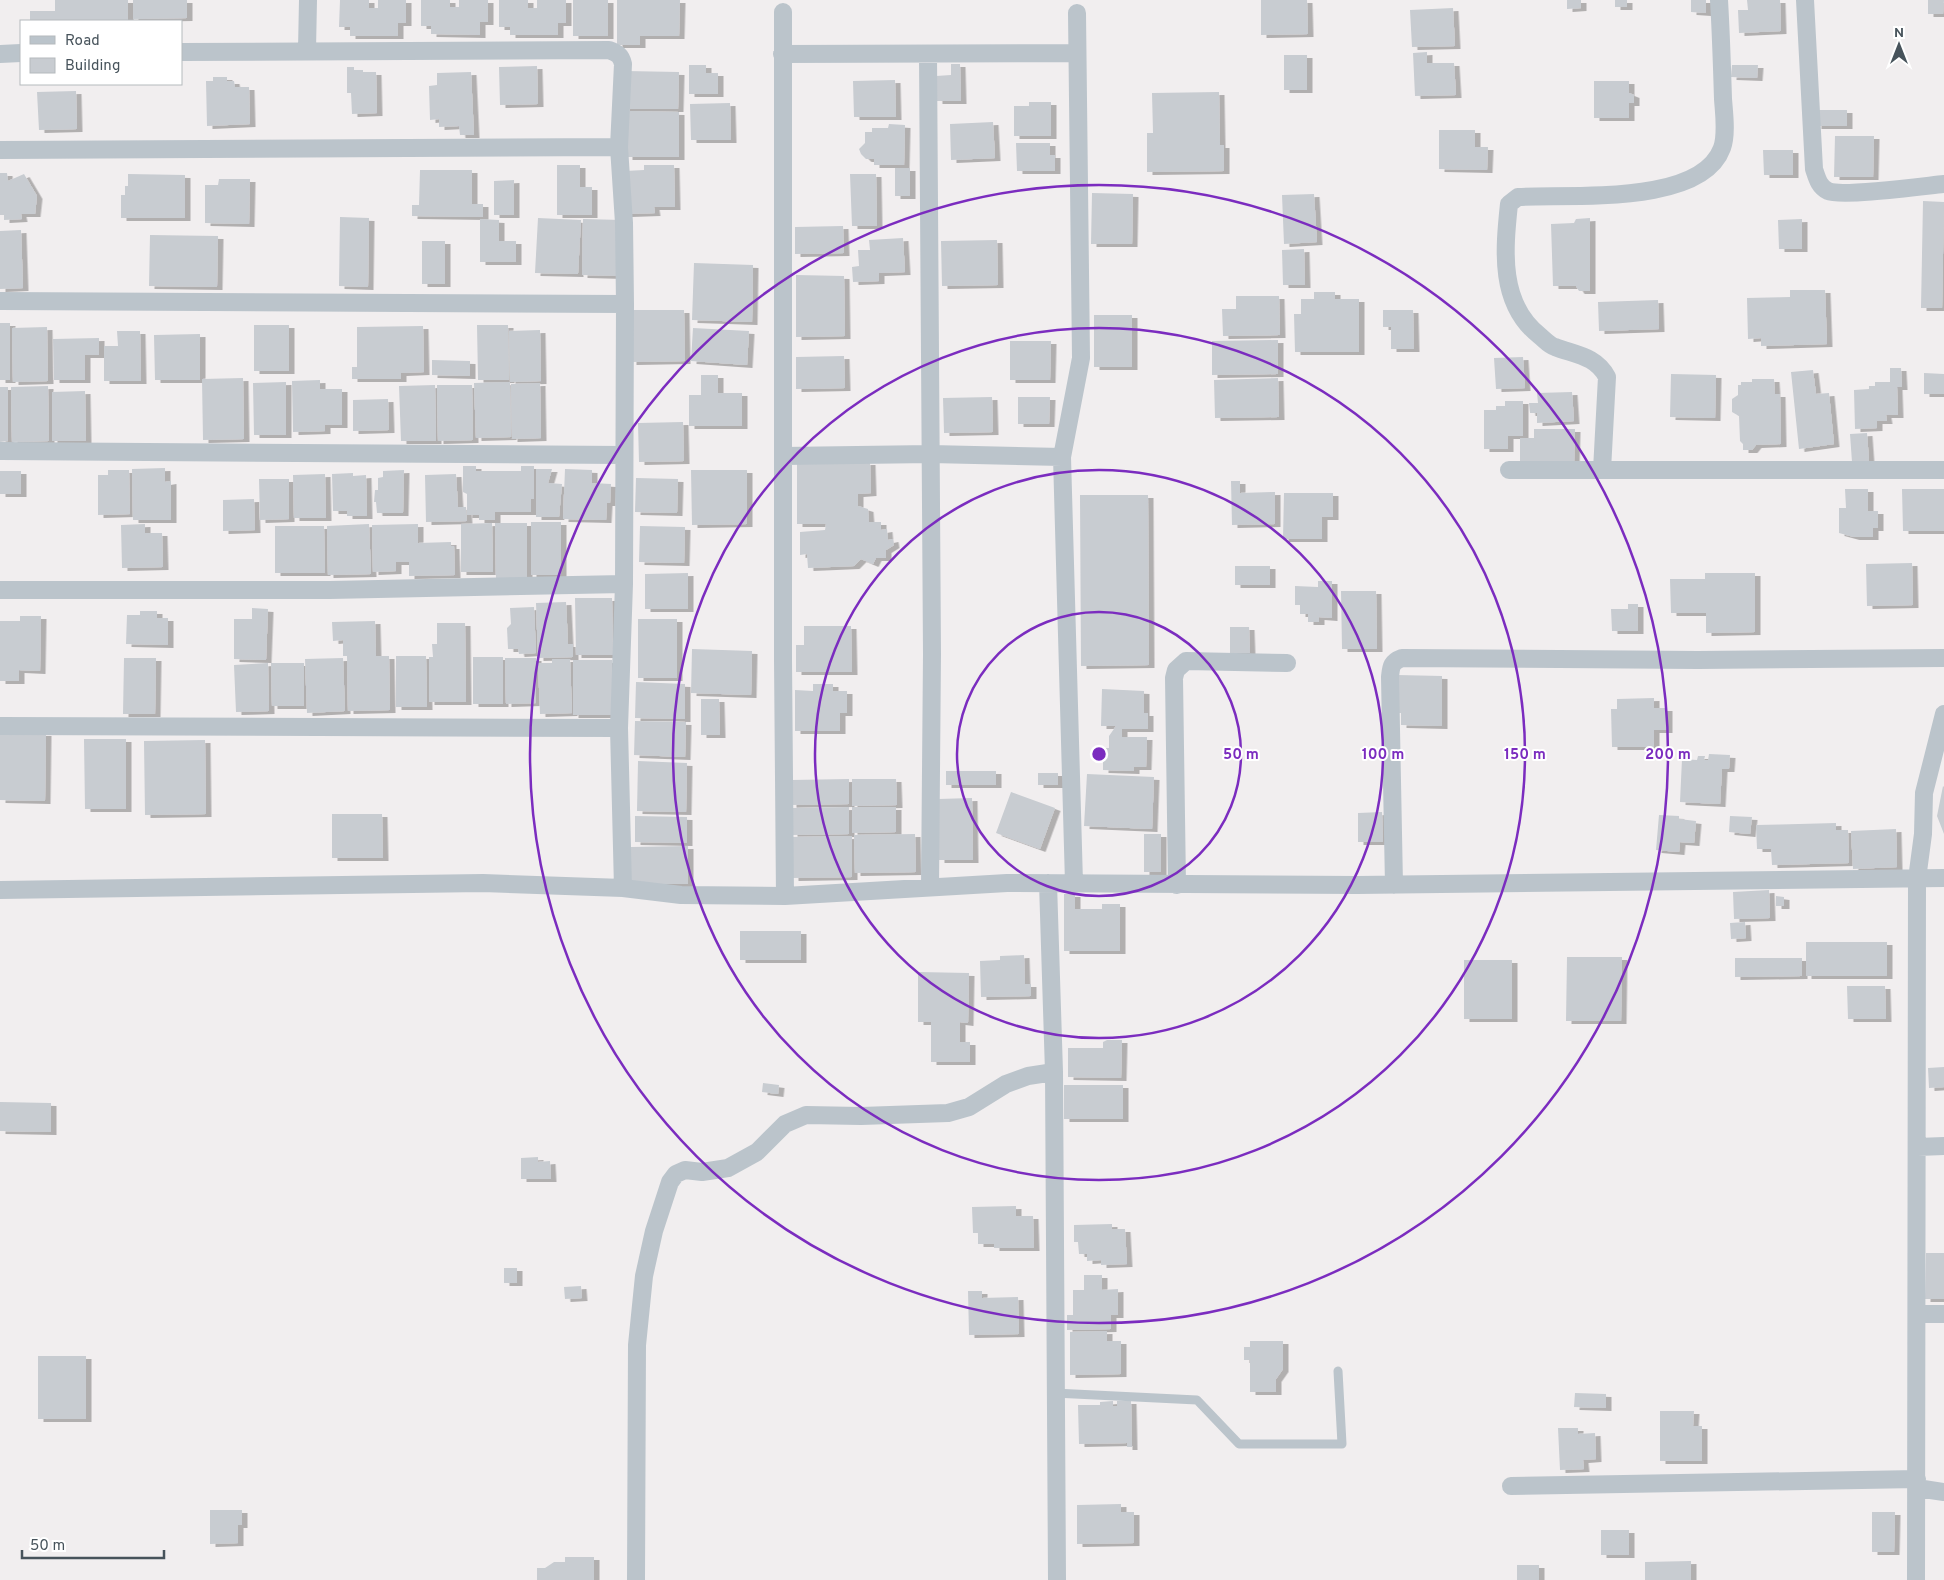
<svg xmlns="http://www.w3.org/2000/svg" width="1944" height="1580" viewBox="0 0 1944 1580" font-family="Overpass,sans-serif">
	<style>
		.building { fill: #c8ccd1; filter: url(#shadow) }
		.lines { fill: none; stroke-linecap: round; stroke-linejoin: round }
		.service { stroke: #bbc4cb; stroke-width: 9 }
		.minor { stroke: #bbc4cb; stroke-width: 18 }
		.ring { fill: none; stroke: #7b2cbf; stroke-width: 2.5 }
		.centre { fill: #7b2cbf; stroke: #fff; stroke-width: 2.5 }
		.ring-label { font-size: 15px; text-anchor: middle; font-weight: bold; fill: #7b2cbf; stroke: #fff; stroke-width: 4; stroke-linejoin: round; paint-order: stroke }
	</style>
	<defs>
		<filter id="shadow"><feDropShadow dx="5.5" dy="3" stdDeviation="0" flood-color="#0004"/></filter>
	</defs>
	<rect width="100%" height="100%" fill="#f1eeef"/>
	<path class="building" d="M55 0H128V21H30V11H55Z
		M133 0H187V18L133 19Z
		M340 0H369V8H378V0H406V23H398V36H350V27H339Z
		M421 0H450V7H459V0H488V22H480V35L431 34V26H421Z
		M499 0H528V8H537V0H566V23H558V35H510V27H499Z
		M573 0H608V36H573Z
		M617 0H680L679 36H640V45H617Z
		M1261 0H1307L1308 34 1261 35Z
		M1567 0H1581V8L1567 9Z
		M1615 0H1627V7H1615Z
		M1691 0H1706V13L1691 12Z
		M1747 0H1780L1781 31 1739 33 1738 10H1748Z
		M1928 0H1944L1943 14H1928Z
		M1453 8 1455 46 1412 47 1410 10Z
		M1427 52V63H1454L1456 95 1415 96 1413 53Z
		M1284 55H1307V90H1284Z
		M951 64H960L961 101H937L936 76 951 75Z
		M689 65H706V73H718V94H689Z
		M1732 65H1758L1757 78 1731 77Z
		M537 66 538 104 500 105 499 67Z
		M347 67H354V70H363V72H376L377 113 352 114 351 93H347Z
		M625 71 679 72 678 109H624Z
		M471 72 474 135H460L459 126 439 127V119L430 120 429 86 437 85V73Z
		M213 77H227V81H234L235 87H249L250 124 207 126 206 81H213Z
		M895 80 896 117H854L853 81Z
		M1594 81H1629V93L1634 95V103H1629V118H1594Z
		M76 91 77 129 39 130 37 92Z
		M1219 92 1220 145H1224V171L1147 172V133H1153L1152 93Z
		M1029 102H1051V136H1014V106H1029Z
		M730 103 731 140H691L690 104Z
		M1816 110H1847V126H1816Z
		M627 111 679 112V157H627Z
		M993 122 995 158 951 160 950 124Z
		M889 124 905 125 904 165H874V159H866L861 154 859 149 865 143V132H872V128H888Z
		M1439 130H1475V147H1488L1487 170 1439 169Z
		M1835 136H1874L1873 177H1834Z
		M1016 143H1050V155H1055V171H1017Z
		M1763 150H1793V175H1764Z
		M557 165H580V187H592V215H557Z
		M644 165H674L675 207H654L655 213 626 214 625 171 644 170Z
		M895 168H910V196H895Z
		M420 170H472V204H483V217L412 216V205H419Z
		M0 173H7L8 181 24 174 37 196 35 214H21L22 219 4 220V215H0Z
		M128 174 185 175V218H121V195H125V186H128Z
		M850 174H876L877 226H852Z
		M219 179H250L249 224 205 223V185H218Z
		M514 180V215H494V181Z
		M1092 193 1133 194 1132 244H1091Z
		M1314 194 1317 242 1284 244 1282 195Z
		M1923 201 1944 202 1942 308H1921Z
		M340 217 369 218 368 287 339 286Z
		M538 218 581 220 578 274 535 273Z
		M1590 218V291H1579L1576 286H1553L1551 224 1574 223 1576 219Z
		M480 219 499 220V241H516V262H480Z
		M583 219 622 220 620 276 582 275Z
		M1802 219V249H1779L1778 220Z
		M843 226 844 253 795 254V227Z
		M21 230 23 288 0 289V231Z
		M150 235 218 236 217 287 149 286Z
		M903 238 905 272 879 273V281L853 282 852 267 859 266 858 250H870L869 240Z
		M997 240 998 285 942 286 941 241Z
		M422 241H445V284H422Z
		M1304 249 1305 285H1283L1282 250Z
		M694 263 753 265 752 322 692 320Z
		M796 275 844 276 845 336 796 337Z
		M1790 290H1825L1827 344 1761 346V338L1748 339 1747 298 1790 297Z
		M1314 292H1335V299H1359V352H1295L1294 314H1301V299H1314Z
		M1236 296H1279L1280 335 1223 336 1222 309H1236Z
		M1658 300 1659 329 1599 331 1598 302Z
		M631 310H684L685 361 631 362Z
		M1383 310H1413L1414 349H1391V327H1383Z
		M1094 315H1132V367H1094Z
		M0 323H10V380H0Z
		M254 325H289V371H254Z
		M477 325H508L509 380H478Z
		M423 326 424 372 401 373V379H352V367H357V327Z
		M47 327 48 381 13 382 12 328Z
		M693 328 749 331 747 365 691 361Z
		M540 330 541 381 510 382 509 331Z
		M117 331H140L141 381H104V346H118Z
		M200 334V380H155L154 335Z
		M99 338V355H85V380H54L53 339Z
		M1278 340V374L1212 375V341Z
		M1010 341H1051L1050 380H1010Z
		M844 356 845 388 796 389V357Z
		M1523 357 1525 388 1496 389 1494 358Z
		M432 360 470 361V376L432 375Z
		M1890 368H1901L1902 387H1897L1898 415H1886L1887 421H1877V428L1855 429 1854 390 1869 389V386H1875V382H1890Z
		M1813 370 1816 394 1829 393 1834 444 1799 449 1791 372Z
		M1924 373 1944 374V394H1924Z
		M1671 374 1716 375 1715 418 1670 417Z
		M701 375H718V393H742V426H689V395H701Z
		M243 378 244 439 203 440 202 379Z
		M1278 378 1279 417 1215 418 1214 380Z
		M1752 379H1774L1775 394H1780L1781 444 1756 445 1752 450H1743V444L1740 441 1739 416 1732 412V399L1738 395V385H1741V382H1752Z
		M320 380V389H342V425H325V431L293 432 292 381Z
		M286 382V435H254L253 383Z
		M510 382 511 437 476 438 474 383Z
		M540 383 541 438 512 439 511 384Z
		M435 385 436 441H401L399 386Z
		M437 385H472L473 440 438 441Z
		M48 386 49 441 12 442 11 387Z
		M0 387H8V441L0 442Z
		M85 391 86 441H52V392Z
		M1572 392 1574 421 1537 423V413H1530L1529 403H1538L1537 393Z
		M992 397 993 432 944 433 943 398Z
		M1018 397H1050L1049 424H1018Z
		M388 399 389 430 353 431V400Z
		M1505 401H1523V436H1508V449H1484V410H1496V406H1505Z
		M683 422 684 461 639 462 638 423Z
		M1534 429H1575L1574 465 1520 464V438H1534Z
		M1867 433 1869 461 1852 462 1850 434Z
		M870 462 871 493 858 494V506L868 509 869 522H881V530L887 529 888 540 893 539 894 545 886 550V558H876L873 564 861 559 854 566 808 568 807 554 800 555V532L825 530 826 524H797V463Z
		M463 466H476V471H521V466H534V499H531V512H495V520H479V515H467V494L463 492Z
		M165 468V482L171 481V520H133L132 469Z
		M536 469H552L548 483 562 484 559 517H536Z
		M565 469 592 470V483L611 484 610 503H607L606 520 563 519Z
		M108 470H129L130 514 98 515V475H108Z
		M404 470 403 513H377L376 502H374L375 490H378V478L383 477V471Z
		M691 470H747V524L692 525Z
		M0 471H21V494H0Z
		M353 473V476L366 475 367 516H347V511H333L332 474Z
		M325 474 326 518H294L293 475Z
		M456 474 458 507H466L467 521 426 522 425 475Z
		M636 478 678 479 677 513 635 512Z
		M259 479H289V519L260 520Z
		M1231 481H1240V493L1275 492V524L1232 525Z
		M1845 489H1868V511H1878V528H1873V537H1854L1839 533V508H1846Z
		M1902 489H1944V531H1903Z
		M1284 493H1333V517H1322V539H1283Z
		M1080 495H1148L1149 665 1081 666Z
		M254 499 255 530 223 531V500Z
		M531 522H561V575H531Z
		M492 523 493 572H461V524Z
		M495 523H527V579H496Z
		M145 524V533H162L163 567 122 568 121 525Z
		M369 524 371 574 328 575 327 526Z
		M418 524V543L451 542V546H454L455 575 409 576V562H396V571L373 572 372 525Z
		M275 526H324L325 573H275Z
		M640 526 685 527 684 563 639 562Z
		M1912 563 1913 605 1867 606 1866 564Z
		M1235 566H1270V585H1235Z
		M688 573V609H645V574Z
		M1705 573H1755V632L1706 633V613H1671L1670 579H1705Z
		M1318 581H1332V618L1319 617V622H1308V614H1300V605H1295V586L1318 587Z
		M1341 591H1376L1377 649H1342Z
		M575 598H612L613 655H576Z
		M566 602 568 644H573V657L538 658 536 603Z
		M1628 604H1638V631H1612L1611 609H1628Z
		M534 607 536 653 519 654 518 649H508L507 628 511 624 510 608Z
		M252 608 268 609 266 660 234 659V619H252Z
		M140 611H157V618H168V645L126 644 127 615H140Z
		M20 616H41L40 671 19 670V681H0V621H20Z
		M638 619H677V678H638Z
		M375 621 376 656H389L390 710 348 711 347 656H343V640L333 641 332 622Z
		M437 623H465L466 702H429V657H433L432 644H437Z
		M804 626H851L852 672H796V645H804Z
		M1230 627H1249L1250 653H1230Z
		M692 649 752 651 751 695 691 693Z
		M396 656H426L427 707H396Z
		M473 657H503V704H473Z
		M124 658H156L155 714H123Z
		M343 658 345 711 307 713 305 659Z
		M505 658H536V703L506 704Z
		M552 659H570L572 713 540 714 538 663H552Z
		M573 660H612V715H573Z
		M268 663 269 711 236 712 234 665Z
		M271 663H304V706H272Z
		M1397 675 1442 676V726L1401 725V713H1396Z
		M636 682 685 684V719L635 718Z
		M813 684H833V691H847V713H840V731H795V690L813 691Z
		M1102 689 1144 691V713H1148V729H1122V737H1147L1146 767H1134V771L1103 770V748H1109V736L1116 726H1101Z
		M1654 698V708H1667V730H1654V747H1612L1611 709H1617V699Z
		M701 699H719L720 735H701Z
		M635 721 686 722 685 757 634 755Z
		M0 733H46L45 801 0 800Z
		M84 739H126V809H85Z
		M205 740 206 814 145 815 144 741Z
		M1709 754 1730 755 1729 769H1722L1720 804 1680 802 1682 759 1697 760 1698 756H1705L1704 760H1708Z
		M638 761 687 763 686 812 637 811Z
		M946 771H996V785H946Z
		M1038 773H1058V785H1038Z
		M1087 774 1154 777 1152 829 1084 826Z
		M849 779V804L791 805V780Z
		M852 779H896L897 805 852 806Z
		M1943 786 1944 787V834L1937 816Z
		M1011 792 1055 808 1040 849 996 833Z
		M972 798 973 860H939L938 799Z
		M849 807V834L792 835V808Z
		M852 807H896V832L852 833Z
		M1382 812 1383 842H1358V813Z
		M332 814H382L383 858H332Z
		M1659 815 1679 816V819L1696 821 1694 843 1680 842 1679 852 1656 850Z
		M635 816 687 817V843L635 842Z
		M1730 816 1752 817 1750 834 1729 832Z
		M1836 823V830H1848L1849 863 1772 865 1771 849H1757L1756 825Z
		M1896 829 1897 867 1853 869 1851 831Z
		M915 834 916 872 855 873 854 835Z
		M1144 834H1161V872H1144Z
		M852 836V877L793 878 792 837Z
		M688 846V884H631V847Z
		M1769 890 1770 918 1734 919 1733 892Z
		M1064 894H1075V909H1102V904H1120V951H1064Z
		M1776 896 1784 897V906H1776Z
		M1745 922 1746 938 1731 939 1730 923Z
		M740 931H801V960H740Z
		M1806 942H1887V976H1806Z
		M1024 955 1025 984H1031V996L981 997 980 961 1000 960V956Z
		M1567 957H1622L1621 1021H1566Z
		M1735 958H1802V976L1735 977Z
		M1464 960H1512V1019H1464Z
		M918 972 969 973 968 1023 960 1022V1042H970V1062H931V1022H918Z
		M1847 986H1885L1886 1019H1848Z
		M1107 1040H1122L1121 1078 1068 1077V1048H1103V1042Z
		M1944 1067V1087L1929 1088 1928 1068Z
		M763 1083 779 1085 778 1094 762 1092Z
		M1064 1085H1123V1119H1064Z
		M0 1102 51 1103V1132L0 1131Z
		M538 1157V1162L550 1161 551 1179H521V1158Z
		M1016 1206V1216H1033L1034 1248H994V1244H978V1233H973L972 1207Z
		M1112 1224V1229H1125L1127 1264 1101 1265V1260L1087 1261V1254H1079L1078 1242H1074V1225Z
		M1926 1253H1944V1299H1925Z
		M504 1268H517V1283H504Z
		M1084 1275H1102V1290L1118 1289V1315H1111V1329L1067 1330V1315H1073V1290H1084Z
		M581 1286 582 1298 565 1299 564 1287Z
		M968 1291H982V1298L1018 1297 1019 1334 969 1335Z
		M1107 1331V1341H1121V1374L1070 1375V1332Z
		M1250 1341H1283V1369L1276 1379V1392H1250V1360H1244V1347H1250Z
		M38 1356H86V1419H38Z
		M1575 1393 1606 1394V1408L1574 1407Z
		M1113 1401V1406H1117V1401H1131L1132 1447H1127V1443L1079 1444 1078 1405H1100V1402Z
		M1660 1411H1694L1693 1426H1702V1461H1660Z
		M1558 1428H1578V1434L1595 1433 1596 1459 1583 1460 1584 1469 1560 1470Z
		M1121 1504V1512H1134V1543L1077 1544V1505Z
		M210 1510H242V1525H238V1543L210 1544Z
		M1872 1512H1895L1894 1552H1872Z
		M1601 1530H1629V1555H1601Z
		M565 1557H594V1580H537V1568H545L554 1562H565Z
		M1691 1561V1580H1645V1562Z
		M1517 1565H1539V1580H1517Z"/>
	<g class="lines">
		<path class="service" d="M1054 1393 1197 1400 1239 1444H1342L1338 1371"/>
		<path class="minor" d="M1805 0 1814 169C1817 178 1819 187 1828 191 1841 197 1924 186 1944 184
			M783 12V660L785 896
			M307 50 308 0
			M181 52 609 50C617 53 621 55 623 64L619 147 624 223 625 304
			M0 54 21 53
			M782 54 1077 53
			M928 55 932 654 930 887
			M0 150 619 147
			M0 301 625 304 624 584 619 728 623 888
			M0 451 624 455
			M783 456 931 454 1062 457
			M1509 470H1944
			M1602 470 1607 377C1596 356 1576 355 1555 347 1549 345 1545 340 1540 336 1499 304 1504 251 1509 204L1518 197C1570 194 1701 206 1722 148 1727 134 1724 113 1723 99 1722 66 1721 33 1719 0
			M0 590H330L624 584
			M0 726 619 728
			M1048 883 1054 1072 1057 1580
			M1074 883 1062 457 1081 358 1077 13
			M1177 885 1174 678 1176 670 1186 661 1287 663
			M1394 885 1390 677C1391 667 1391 662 1402 658L1698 660 1944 658
			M0 890 483 883 623 888 681 895 785 896 1007 883 1357 885 1944 878
			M1918 1147 1944 1146
			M1917 1314H1944
			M1511 1486 1917 1479
			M1917 1488 1944 1492
			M636 1580 637 1345 644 1276 654 1231 670 1182 676 1174 685 1170 702 1172 728 1168 757 1152 785 1124 806 1115 861 1116 948 1113 969 1107 1006 1084 1028 1076 1054 1072
			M1916 1580 1917 879 1923 834 1924 793 1944 714"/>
	</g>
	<g class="ring">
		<circle cx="1099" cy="754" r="142"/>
		<circle cx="1099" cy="754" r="284"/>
		<circle cx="1099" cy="754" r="426"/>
		<circle cx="1099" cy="754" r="569"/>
	</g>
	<circle cx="1099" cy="754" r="8" class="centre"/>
	<g class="ring-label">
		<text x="1241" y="759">50 m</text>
		<text x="1383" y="759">100 m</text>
		<text x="1525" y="759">150 m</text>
		<text x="1668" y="759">200 m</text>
	</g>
	<rect x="20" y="20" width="162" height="65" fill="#ffffff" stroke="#b5babd"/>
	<rect x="30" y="36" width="25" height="8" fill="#bbc4cb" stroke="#b5babd"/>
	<text x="65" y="45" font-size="15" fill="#47535b">Road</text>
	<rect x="30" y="58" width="25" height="15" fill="#c8ccd1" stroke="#b5babd"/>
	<text x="65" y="70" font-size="15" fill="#47535b">Building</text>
	<g transform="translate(1899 45)" stroke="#ffffff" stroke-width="4" paint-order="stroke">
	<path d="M0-4L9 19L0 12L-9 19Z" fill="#47535b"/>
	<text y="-8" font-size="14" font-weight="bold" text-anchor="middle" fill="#47535b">N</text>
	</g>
	<path d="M22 1550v8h142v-8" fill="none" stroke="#47535b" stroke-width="2.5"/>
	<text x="30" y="1550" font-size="15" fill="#47535b" stroke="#ffffff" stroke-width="4" paint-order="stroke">50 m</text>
</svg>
